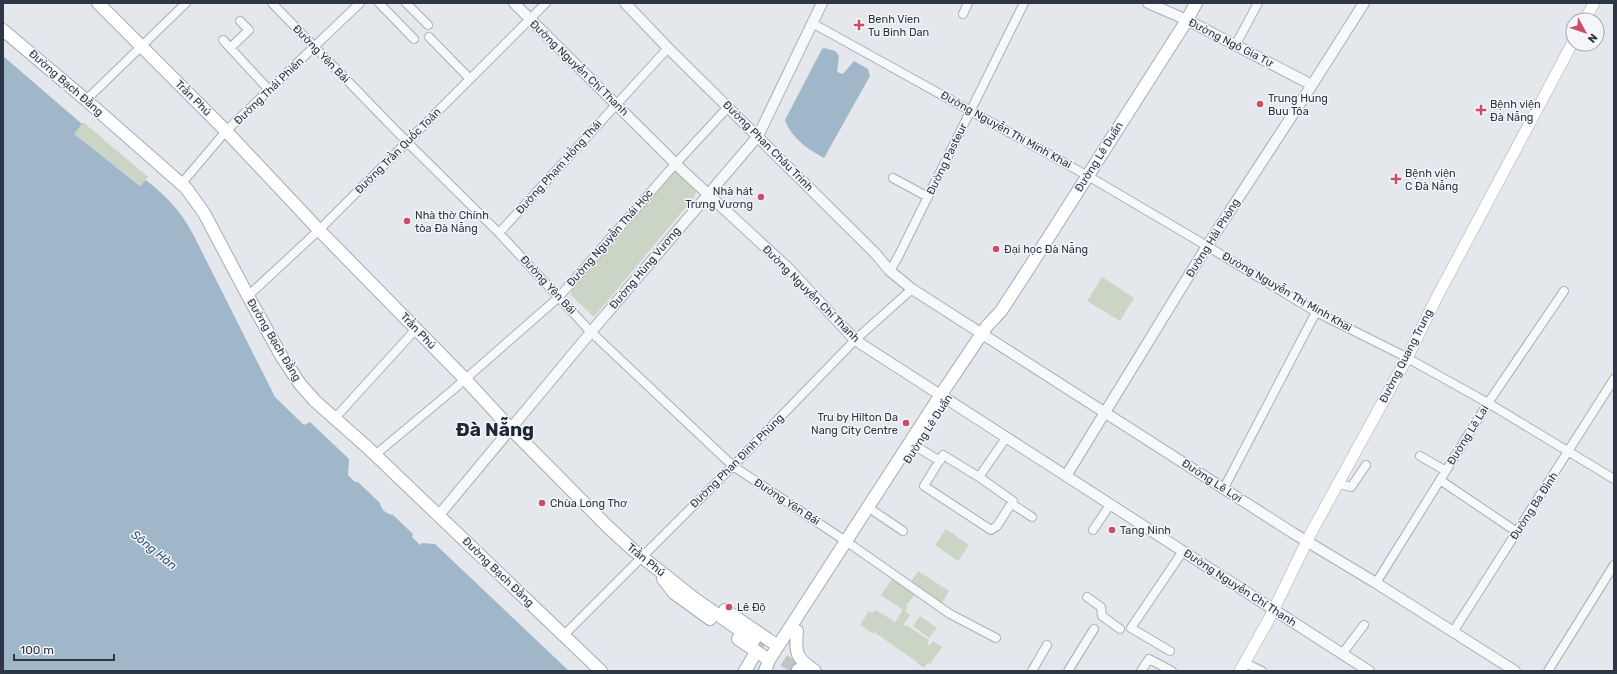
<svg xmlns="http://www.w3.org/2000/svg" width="1617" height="674" viewBox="0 0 1617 674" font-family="Rubik,sans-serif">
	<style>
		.green { fill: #cad5c5 }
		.water { fill: #a0b7ca }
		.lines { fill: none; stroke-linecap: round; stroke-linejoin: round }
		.primary-tunnel { stroke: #bfc4ca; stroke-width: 12; stroke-dasharray: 12 6; stroke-linecap: butt }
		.minor-casing { stroke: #a9aeb6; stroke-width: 10 }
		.tertiary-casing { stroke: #a9aeb6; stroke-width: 12 }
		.secondary-casing { stroke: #a9aeb6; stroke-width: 12 }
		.primary-casing { stroke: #a3acb7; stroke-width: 14 }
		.minor { stroke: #f7f8fa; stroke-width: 8 }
		.tertiary { stroke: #f7f8fa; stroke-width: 10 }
		.secondary { stroke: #fff; stroke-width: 11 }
		.primary { stroke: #fff; stroke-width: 12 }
		.poi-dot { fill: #cc4d68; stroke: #f4f6f9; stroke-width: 1.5 }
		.labels { text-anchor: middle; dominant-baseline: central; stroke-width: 3; stroke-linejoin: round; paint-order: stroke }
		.poi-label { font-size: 11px; fill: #2c3644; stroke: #f4f6f9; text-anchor: start }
		.street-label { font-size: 11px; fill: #2c3644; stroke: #f4f6f9 }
		.water-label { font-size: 12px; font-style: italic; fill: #365777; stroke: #f4f6f9 }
		.town-label { font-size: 19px; font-weight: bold; fill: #1e2735; stroke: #f4f6f9 }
	</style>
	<rect width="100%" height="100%" fill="#e4e7eb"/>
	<path class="green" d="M83 122 148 177 141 186 73 134Z
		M675 171 696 191 695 196 594 317 571 295 572 289Z
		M1102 277 1134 298 1120 321 1087 301Z
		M946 529 969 545 958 561 935 545Z
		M918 571 949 591 942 603 910 583Z
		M892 579 915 594 906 606 908 607 905 611 910 615 903 625 905 627 906 625 929 640 927 644 929 646 933 641 942 647 930 664 928 662 924 668 917 663V662L874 632 873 634 860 625 869 611 873 613 876 610 895 622 903 610 881 595Z
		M920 616 937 628 929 638 913 626Z"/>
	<path class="water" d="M824 48 835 51 839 56 837 72 843 74 854 61 868 69 870 76 824 158C808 149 792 139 785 120L822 49Z
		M3 56 82 124 74 134 140 186 146 180C167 197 180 210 193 234L275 397 304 425 310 422 349 459 348 475 355 482H358L380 503C381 510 387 514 393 515L413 534 412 537 420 545 422 543 435 544 569 671H3Z"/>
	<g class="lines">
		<path class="primary-tunnel" d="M754 640 798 670"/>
		<g class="minor-casing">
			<path id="minor" d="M272 3 407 142 499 233 591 332 733 466 853 546 950 614 996 638
				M379 3 414 39
				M406 3 428 25
				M963 14 968 3
				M812 23 1088 176 1207 246 1316 312 1400 354 1488 403 1614 479
				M429 37 470 79
				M223 40 269 90
				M1235 46 1258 3
				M230 48 249 30 240 21
				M86 100 186 3
				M893 178 928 197
				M182 183 226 131 360 3
				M499 233 668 48
				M890 271 899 255 1024 3
				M248 296 319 230 546 3
				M335 418 416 329
				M917 447 940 461
				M375 455 454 389 559 297 669 171 728 107
				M1420 456 1446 471
				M979 477 943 455 924 486 991 530 997 526 1013 501 979 477 1006 438
				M1440 480 1517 532
				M1338 484 1351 487 1366 465
				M1224 488 1316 312
				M1012 504 1032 517
				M875 512 903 531
				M1093 530 1110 505
				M1376 583 1488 403 1564 291
				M1087 597 1101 607 1102 616 1120 629
				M1453 632 1614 379
				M563 636 733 466 855 340 912 289
				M1170 651 1131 628 1183 551
				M1342 654 1364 625
				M1245 663 1262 671
				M1032 671 1047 645
				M1068 671 1094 629
				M1141 671 1149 659 1172 671
				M1548 671 1614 565"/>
		</g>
		<g class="tertiary-casing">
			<path id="tertiary" d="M514 3 683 171 788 268 855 340 1369 671
				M625 3 668 48 875 253 890 271 912 289 1293 533 1376 583 1515 671
				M1148 3 1187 20 1312 85
				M1066 476 1207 246 1312 85 1364 3
				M439 515 591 332 758 136 822 3"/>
		</g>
		<g class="secondary-casing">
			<path id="secondary" d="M1585 20 1594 3
				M1240 671 1269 619 1312 531 1407 358 1438 295 1573 42"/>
		</g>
		<g class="primary-casing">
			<path id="primary" d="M98 3 226 131 319 230 465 379 511 429 607 526 632 549 695 599 754 640
				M3 30 86 100 186 188 204 213 248 296 282 357 300 384 315 401 367 447 601 671
				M663 579 674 593 710 619
				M725 610 778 646
				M797 631C795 654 796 658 815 671
				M738 639 769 660
				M798 670 799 671
				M745 671 756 652
				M765 671 769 660 940 396 987 326 1001 311 1029 268 1187 20 1196 3"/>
		</g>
		<use href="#minor" class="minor"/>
		<use href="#tertiary" class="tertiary"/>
		<use href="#secondary" class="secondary"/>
		<use href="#primary" class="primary"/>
	</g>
	<g class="poi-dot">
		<path d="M857 19h4v4h4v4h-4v4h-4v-4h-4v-4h4z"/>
		<circle cx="1260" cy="104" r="4"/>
		<path d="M1479 104h4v4h4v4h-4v4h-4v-4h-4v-4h4z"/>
		<path d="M1394 173h4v4h4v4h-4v4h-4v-4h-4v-4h4z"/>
		<circle cx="761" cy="197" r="4"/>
		<circle cx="407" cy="221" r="4"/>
		<circle cx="996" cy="249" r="4"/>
		<circle cx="906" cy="423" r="4"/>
		<circle cx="542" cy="503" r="4"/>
		<circle cx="1112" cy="530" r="4"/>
		<circle cx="729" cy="607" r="4"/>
	</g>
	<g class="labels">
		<g class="poi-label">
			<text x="868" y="19">Benh Vien<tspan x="868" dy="13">Tu Binh Dan</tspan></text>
			<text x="1268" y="98">Trung Hung<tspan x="1268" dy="13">Buu Tôa</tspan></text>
			<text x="1490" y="104">Bệnh viện<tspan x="1490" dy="13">Đà Nẵng</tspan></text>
			<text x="1405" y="173">Bệnh viện<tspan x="1405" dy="13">C Đà Nẵng</tspan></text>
			<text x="753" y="191" text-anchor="end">Nhà hát<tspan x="753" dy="13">Trưng Vương</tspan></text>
			<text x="415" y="215">Nhà thờ Chính<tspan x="415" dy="13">tòa Đà Nẵng</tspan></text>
			<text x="1004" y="249">Đại học Đà Nẵng</text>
			<text x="898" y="417" text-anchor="end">Tru by Hilton Da<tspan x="898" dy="13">Nang City Centre</tspan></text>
			<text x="550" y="503">Chùa Long Thơ</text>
			<text x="1120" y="530">Tang Ninh</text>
			<text x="737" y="607">Lê Độ</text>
		</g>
		<g class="street-label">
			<text transform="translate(1231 43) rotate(27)">Đường Ngô Gia Tự</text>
			<text transform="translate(321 54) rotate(46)">Đường Yên Bái</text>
			<text transform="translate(579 68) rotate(44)">Đường Nguyễn Chí Thanh</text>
			<text transform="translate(66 83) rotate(41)">Đường Bạch Đằng</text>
			<text transform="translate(269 91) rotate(-44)">Đường Thái Phiên</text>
			<text transform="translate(193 98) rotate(45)">Trần Phú</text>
			<text transform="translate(1006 130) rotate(29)">Đường Nguyễn Thị Minh Khai</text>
			<text transform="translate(768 146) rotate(45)">Đường Phan Châu Trinh</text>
			<text transform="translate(398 151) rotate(-45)">Đường Trần Quốc Toản</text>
			<text transform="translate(1099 157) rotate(-58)">Đường Lê Duẩn</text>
			<text transform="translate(947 159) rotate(-64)">Đường Pasteur</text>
			<text transform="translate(559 167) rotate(-48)">Đường Phạm Hồng Thái</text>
			<text transform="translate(610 238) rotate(-49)">Đường Nguyễn Thái Học</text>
			<text transform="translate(1213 238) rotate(-58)">Đường Hải Phòng</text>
			<text transform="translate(645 268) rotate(-50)">Đường Hùng Vương</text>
			<text transform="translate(548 285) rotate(47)">Đường Yên Bái</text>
			<text transform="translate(1287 292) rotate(30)">Đường Nguyễn Thị Minh Khai</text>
			<text transform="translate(811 294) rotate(45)">Đường Nguyễn Chí Thanh</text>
			<text transform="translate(418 331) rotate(46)">Trần Phú</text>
			<text transform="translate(274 340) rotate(59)">Đường Bạch Đằng</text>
			<text transform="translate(1406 356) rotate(-63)">Đường Quang Trung</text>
			<text transform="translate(928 429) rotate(-57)">Đường Lê Duẩn</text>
			<text transform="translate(1468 435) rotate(-58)">Đường Lê Lai</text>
			<text transform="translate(737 461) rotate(-45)">Đường Phan Đình Phùng</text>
			<text transform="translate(1212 481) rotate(33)">Đường Lê Lợi</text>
			<text transform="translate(787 502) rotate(33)">Đường Yên Bái</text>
			<text transform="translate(1534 506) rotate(-57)">Đường Ba Đình</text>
			<text transform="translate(646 560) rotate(39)">Trần Phú</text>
			<text transform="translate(498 572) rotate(44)">Đường Bạch Đằng</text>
			<text transform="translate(1240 588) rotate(33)">Đường Nguyễn Chí Thanh</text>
		</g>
		<g class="water-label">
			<text transform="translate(154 550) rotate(39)">Sông Hàn</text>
		</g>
		<g class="town-label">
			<text x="495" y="429">Đà Nẵng</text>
		</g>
	</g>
	<rect width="1617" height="674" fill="none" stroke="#2c3644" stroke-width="8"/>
	<g transform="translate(1585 32) rotate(130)"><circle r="19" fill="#f4f6f9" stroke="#a4a9b1"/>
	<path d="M0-3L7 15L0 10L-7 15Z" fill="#cc4d68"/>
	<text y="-6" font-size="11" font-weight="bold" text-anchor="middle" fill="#2c3644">N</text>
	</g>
	<path d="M14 654v6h100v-6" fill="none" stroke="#2c3644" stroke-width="2"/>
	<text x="20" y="654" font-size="12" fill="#2c3644" stroke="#f4f6f9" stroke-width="3" paint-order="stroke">100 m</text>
</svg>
